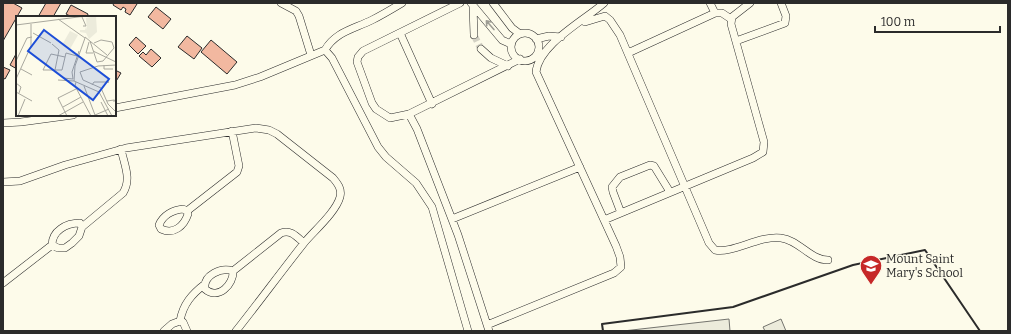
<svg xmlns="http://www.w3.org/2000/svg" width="1011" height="334" viewBox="0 0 1011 334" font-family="Bitter,serif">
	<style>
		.green { fill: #ecebdb; stroke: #74746e }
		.building { fill: #f2b8a0; stroke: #2b2b2b }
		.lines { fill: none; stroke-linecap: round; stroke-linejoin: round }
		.minor-tunnel { stroke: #d3d1c4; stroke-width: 7; stroke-dasharray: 7 3.5; stroke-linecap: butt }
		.minor-casing { stroke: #2b2b2b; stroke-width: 8 }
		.minor { stroke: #fdfbea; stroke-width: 7 }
		.wall { stroke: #2b2b2b; stroke-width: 2 }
		.oneway { stroke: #9e9d94 }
		.labels { text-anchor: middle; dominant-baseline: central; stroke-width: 3; stroke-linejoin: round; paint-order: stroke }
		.poi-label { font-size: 12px; fill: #2b2b2b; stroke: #fdfbea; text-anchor: start }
		.inset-road { fill: none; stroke: #a9a89e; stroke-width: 1 }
		.view { fill: #1d4ed8; fill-opacity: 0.15; stroke: #1d4ed8; stroke-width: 2 }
		.inset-edge { fill: none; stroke: #2b2b2b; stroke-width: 2 }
	</style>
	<rect width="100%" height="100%" fill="#fdfbea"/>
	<path class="green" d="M729 319 730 331H623Z
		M781 319 786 331H765L763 327Z"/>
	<path class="building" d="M3 3H13L22 8 3 41Z
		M46 3H61L53 17H38Z
		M114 3H135L137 4 130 15 125 12 126 9 123 7 121 10 113 5Z
		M71 5 88 14 87 17H72L66 14Z
		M156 7 171 19 163 29 148 17Z
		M187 36 202 48 194 59 178 47Z
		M136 37 146 46 138 54 129 45Z
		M211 40 237 62 227 74 201 52Z
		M151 49 161 58 152 67 139 56 143 52 146 55Z
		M16 54 17 55V69L10 65Z
		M3 67 10 70 5 79 3 78Z
		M115 70 121 73 115 83Z"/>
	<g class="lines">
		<path class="minor-tunnel" d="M474 35 481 49"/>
		<g class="minor-casing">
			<path id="minor" d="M281 3 296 11 299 16 311 55
				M460 3 363 51 358 57 357 62 372 103 376 109 390 118 409 114 417 129 458 235 489 331
				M471 3 502 40 511 44
				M493 3 512 28 520 34
				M710 3 715 13
				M473 6 474 35
				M585 22 605 16 610 20 620 35 709 243 715 250C732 254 760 235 781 238 799 240 810 260 828 260
				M400 33 432 104
				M511 47a14 14 0 1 1 28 0a14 14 0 1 1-28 0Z
				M536 39 549 36 561 37
				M736 41 785 23 786 16 781 3
				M481 49 491 58 508 66
				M325 50C335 32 354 29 372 20 382 15 392 9 402 3
				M628 53 715 13H722L731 19
				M115 108 235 85 260 77 325 50 332 58 378 147 386 157 416 183 432 207 468 331
				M409 114 520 59
				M3 123 21 122 73 115
				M3 182 20 181 65 165 126 148 256 128 269 130 277 134 333 178C338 184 342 189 340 197 336 212 314 231 304 243 281 272 259 302 236 331
				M183 209 187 211 188 214C184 226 174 235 161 229L159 225C163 215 173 210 183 209Z
				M187 211 237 172 239 166 232 131
				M621 213 613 192 612 187 620 177 650 165 654 166 670 192
				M452 219 580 167
				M604 220 753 158 763 152 764 142 731 24 732 17 750 3
				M52 245 58 248H65L72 243 79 236 82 227 123 193C132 179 124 164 121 149
				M52 245C52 231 66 223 80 223L82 227
				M233 271C221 267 203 275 205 289 218 301 234 284 233 271L281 233C291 229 297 237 304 243
				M3 283 52 245
				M180 321C183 304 192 294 205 284
				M180 321 183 322 187 331
				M487 325 614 273 621 267 620 257 616 246 536 72C539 44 585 20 604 3
				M164 331 172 324 180 321"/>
		</g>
		<use href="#minor" class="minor"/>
		<path class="wall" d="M603 331 602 324 733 307 853 265 925 250 980 331"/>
	</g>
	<defs><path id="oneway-shaft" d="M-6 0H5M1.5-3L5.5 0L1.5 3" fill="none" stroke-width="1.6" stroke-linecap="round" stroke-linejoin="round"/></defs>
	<use class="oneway" href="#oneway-shaft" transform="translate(490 25) rotate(-131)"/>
	<defs>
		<g id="school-pin" transform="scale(1.15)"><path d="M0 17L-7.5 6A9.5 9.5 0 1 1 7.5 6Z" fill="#c62828" stroke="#fdfbea"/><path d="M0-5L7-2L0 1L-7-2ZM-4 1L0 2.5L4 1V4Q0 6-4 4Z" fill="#fff"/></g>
	</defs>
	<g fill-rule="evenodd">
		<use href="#school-pin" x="871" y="266"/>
	</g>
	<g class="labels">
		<g class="poi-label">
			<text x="886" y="259">Mount Saint<tspan x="886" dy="14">Mary's School</tspan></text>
		</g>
	</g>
	<g transform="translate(16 16)">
		<rect width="100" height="100" fill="#fdfbea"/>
		<path d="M80 0 81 16 73 23 70 17 64 16V14H69L70 11 71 14 70 2ZM54 15 62 19 54 33 46 29Z" fill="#ecebdb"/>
		<path class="inset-road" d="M66 1 70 10H67M42 3 69 22 59 50 58 65 83 76 96 100M0 9 70 0M17 17 35 27M69 21 91 39M74 25 81 46 87 45 98 32 96 26 85 24 78 27M73 26 70 37H77M36 28 43 34 39 54M77 35 100 46M49 41 35 38 27 54H46L50 37 61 40M0 45 11 22 16 21M88 49V53H97M100 49 82 50 64 56 67 64 85 72 92 88 100 96M5 53 16 59M47 62 57 63 56 56 63 35M0 63 15 30V8M42 64 58 65M60 66 59 70 75 100M0 67 5 71 3 77M76 69 78 66H93H91M68 70 79 99 93 93M0 76 16 85M91 85 98 84 100 85H97M85 86 92 100M47 91 65 81M2 100 9 83M42 100 67 86M51 100 42 82 60 73"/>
		<path class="view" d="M28 14 93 63 77 84 12 35Z"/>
		<rect width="100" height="100" class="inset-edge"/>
	</g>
	<rect width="1011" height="334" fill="none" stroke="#2b2b2b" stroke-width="8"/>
	<path d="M875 26v6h125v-6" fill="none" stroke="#2b2b2b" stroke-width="2"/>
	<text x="881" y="26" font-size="12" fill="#2b2b2b" stroke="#fdfbea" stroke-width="3" paint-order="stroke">100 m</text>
</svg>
